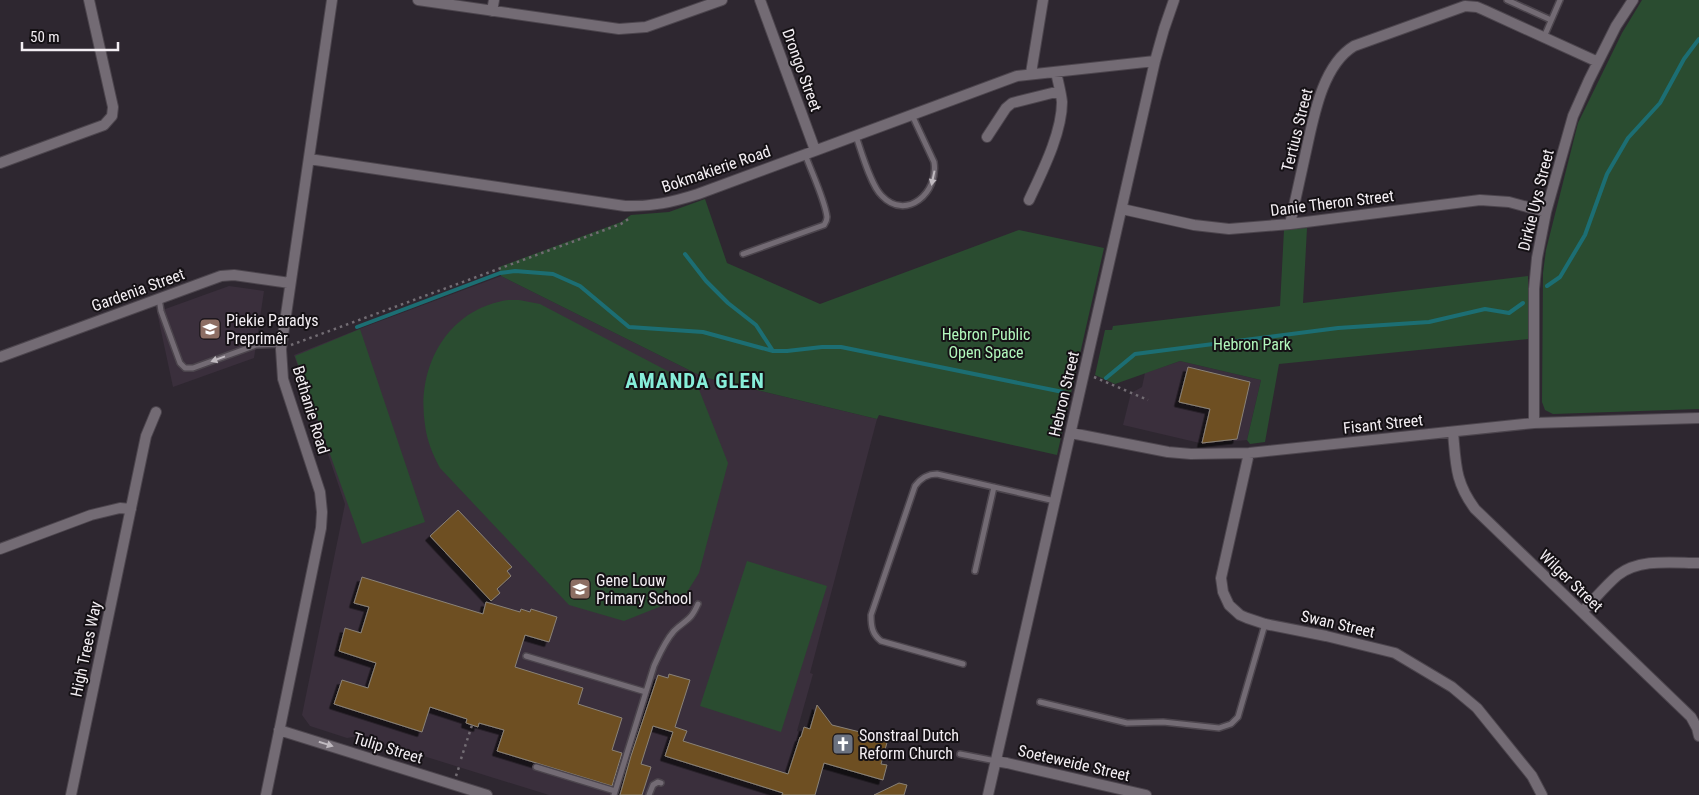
<svg xmlns="http://www.w3.org/2000/svg" width="1699" height="795" viewBox="0 0 1699 795" font-family="'Roboto Condensed',sans-serif">
	<style>
		.built { fill: #3a2f3c }
		.green { fill: #2a4c30 }
		.lines { fill: none; stroke-linecap: round; stroke-linejoin: round }
		.stream { stroke: #1c6e73; stroke-width: 4 }
		.building { fill: #6e5021; stroke: #8a8278; filter: url(#shadow) }
		.lane-casing { stroke: #4c454d; stroke-width: 8 }
		.street-casing { stroke: #4c454d; stroke-width: 12 }
		.path { stroke: #726c73; stroke-width: 2.5; stroke-dasharray: 2.5 4; stroke-linecap: butt }
		.lane { stroke: #736b74; stroke-width: 5 }
		.street { stroke: #736b74; stroke-width: 10 }
		.oneway { fill: #c0bac0 }
		.labels { text-anchor: middle; dominant-baseline: central; stroke-width: 4; stroke-linejoin: round; paint-order: stroke }
		.street-label { font-size: 16px; fill: #f3eef3; stroke: #151115 }
		.poi-label { font-size: 16px; fill: #f3eef3; stroke: #151115; text-anchor: start }
		.park-label { font-size: 16px; fill: #b2f7bc; stroke: #151115 }
		.district-label { font-size: 21px; font-weight: bold; letter-spacing: 1px; fill: #87edd9; stroke: #151115 }
	</style>
	<defs>
		<filter id="shadow"><feDropShadow dx="-4.5" dy="4.5" stdDeviation="0" flood-color="#0009"/></filter>
	</defs>
	<rect width="100%" height="100%" fill="#2e2730"/>
	<path class="built" d="M501 276 703 377 877 419 810 673 813 674 797 731 800 732 780 795H549L359 736 347 738 310 726 302 715 345 504 294 355 359 329Z
		M229 286 264 291 254 358 173 387 157 312Z
		M1180 361 1261 380 1247 440 1204 444 1123 425 1131 393 1142 387 1145 373Z"/>
	<path class="green" d="M1642 0H1699V409L1553 414 1545 410 1542 402 1543 273 1546 250 1578 123 1622 33Z
		M705 199 727 263 820 304 1019 230 1104 248 1057 455 879 415 877 419 703 377 501 276 499 267 621 222 631 215 669 212Z
		M1307 228 1303 303 1528 276V339L1279 364 1265 442 1250 444 1247 440 1261 380 1180 361 1115 384 1095 375 1105 330H1112L1113 326 1280 306 1284 230Z
		M508 300H519L540 304 698 387 728 463 699 573 684 597 624 621 569 605 440 468C433 455 427 441 425 425 416 367 447 309 508 300Z
		M360 329 425 522 362 544 295 356Z
		M747 561 827 586 781 732 700 706Z"/>
	<g class="lines">
		<path class="stream" d="M685 254 706 281 728 303 756 325 773 351
			M1547 286 1560 277 1585 235 1607 174 1628 138 1660 103 1684 59 1699 39
			M357 327 500 273 515 271 553 274 580 286 629 327 703 332 773 351H787L822 347H841L1063 392
			M1106 378 1135 354 1338 328 1429 322 1485 309 1509 313 1523 303"/>
	</g>
	<path class="building" d="M1188 367 1250 382 1237 439 1202 443 1210 409 1179 402Z
		M458 510 512 567 507 571 511 576 497 589 500 593 491 601 430 536Z
		M362 577 483 614 486 602 520 612 521 609 530 612 531 609 557 617 549 642 525 635 515 667 583 688 578 704 622 718 612 750 622 753 612 786 497 751 504 730 479 723 478 727 466 723 467 719 430 707 422 732 334 704 342 680 368 688 376 663 339 651 345 628 361 633 369 607 354 603Z
		M669 674 690 680 675 727 687 731 683 741 788 774 800 737H801L804 727 810 729 817 705 832 725 888 739 881 764 887 765 883 780 824 763 815 795H782L783 793 665 756 673 732 653 726 641 764 651 767 642 795H620L631 756 658 675 668 678Z
		M899 783 907 785 904 795H874Z"/>
	<g class="lines">
		<g class="lane-casing">
			<path id="lane" d="M1507 0 1551 20
				M1544 37 1560 0
				M856 136C861 151 871 186 882 196 906 221 939 193 934 162L912 115
				M743 254 824 225C826 222 827 221 827 217 825 200 811 171 805 154
				M159 298 161 311 180 363 185 368H193L256 345 281 344
				M975 571 994 487
				M526 656 646 692
				M963 664 881 641C872 634 871 626 871 615L915 486C921 478 927 474 937 474L1055 501
				M1040 702 1127 723 1163 722 1219 728 1231 724 1238 717 1265 624
				M960 754 996 761
				M536 767 615 791
				M614 795 654 666C660 653 665 641 674 631 686 619 690 622 698 604
				M649 795 653 785 658 782 661 783"/>
		</g>
		<g class="street-casing">
			<path id="street" d="M418 0 619 29 646 27 722 0
				M760 0 815 150
				M492 11 494 0
				M1031 73 1043 0
				M987 137 1006 108 1012 103 1060 91
				M309 159 625 206C651 207 673 202 698 194L1017 76 1155 61
				M0 163 104 125 112 116 113 107 89 0
				M1029 200C1042 172 1062 133 1062 102 1061 92 1058 82 1056 72
				M1122 209 1194 225 1229 229 1290 224 1480 200 1509 202 1546 212
				M1290 224C1295 201 1300 179 1305 156 1313 121 1321 66 1354 46L1465 6 1477 7 1484 10 1598 62
				M0 357 221 276 234 275 290 283
				M1534 423V289L1537 258 1546 212 1573 116 1589 80 1616 26 1633 0
				M1453 432C1456 465 1455 482 1475 509L1691 717 1697 728 1699 736
				M1071 433 1168 452 1191 454 1249 453 1534 423 1699 418
				M1249 453 1221 578 1223 592 1229 605 1240 615 1247 618 1265 624 1326 636 1395 653 1452 687 1477 708 1532 776 1542 795
				M0 549 91 515 120 508 131 509
				M1582 612C1594 600 1605 586 1618 575 1640 558 1673 563 1699 563
				M279 730 487 795
				M996 761 1007 763 1146 795
				M71 795 146 436 156 412
				M266 795 321 528 322 512 320 492 283 379 281 349 332 0
				M988 795 1155 61 1164 29 1174 0"/>
		</g>
		<path class="path" d="M291 345 621 224 630 218
			M1094 377 1148 400
			M461 759 472 725
			M456 776 459 767"/>
		<use href="#lane" class="lane"/>
		<use href="#street" class="street"/>
	</g>
	<defs><path id="oneway-solid" d="M-6-.8H1V-3.2L6.5 0L1 3.2V.8H-6Z" transform="scale(1.25)"/></defs>
	<g class="oneway">
		<use href="#oneway-solid" transform="translate(933 178) rotate(102)"/>
		<use href="#oneway-solid" transform="translate(218 359) rotate(160)"/>
		<use href="#oneway-solid" transform="translate(326 744) rotate(17)"/>
	</g>
	<defs>
		<g id="school-square" transform="scale(1.125)"><rect x="-9" y="-9" width="18" height="18" rx="4" fill="#8d6e63" stroke="#151115"/><path d="M0-5L7-2L0 1L-7-2ZM-4 1L0 2.5L4 1V4Q0 6-4 4Z" fill="#fff"/></g>
		<g id="church-square" transform="scale(1.125)"><rect x="-9" y="-9" width="18" height="18" rx="4" fill="#6b7280" stroke="#151115"/><path d="M-1.2-6h2.4v3.5h3.3v2.4h-3.3V6h-2.4V-.1h-3.3v-2.4h3.3Z" fill="#fff"/></g>
	</defs>
	<g fill-rule="evenodd">
		<use href="#school-square" x="210" y="329"/>
		<use href="#school-square" x="580" y="589"/>
		<use href="#church-square" x="843" y="744"/>
	</g>
	<g class="labels">
		<g class="street-label">
			<text transform="translate(802 70) rotate(70)">Drongo Street</text>
			<text transform="translate(1297 130) rotate(-76)">Tertius Street</text>
			<text transform="translate(716 169) rotate(-19)">Bokmakierie Road</text>
			<text transform="translate(1536 200) rotate(-76)">Dirkie Uys Street</text>
			<text transform="translate(1332 203) rotate(-7)">Danie Theron Street</text>
			<text transform="translate(138 290) rotate(-20)">Gardenia Street</text>
			<text transform="translate(1064 394) rotate(-77)">Hebron Street</text>
			<text transform="translate(311 410) rotate(73)">Bethanie Road</text>
			<text transform="translate(1383 424) rotate(-6)">Fisant Street</text>
			<text transform="translate(1571 581) rotate(44)">Wilger Street</text>
			<text transform="translate(1338 624) rotate(13)">Swan Street</text>
			<text transform="translate(86 649) rotate(-78)">High Trees Way</text>
			<text transform="translate(388 748) rotate(17)">Tulip Street</text>
			<text transform="translate(1074 763) rotate(13)">Soeteweide Street</text>
		</g>
		<g class="poi-label">
			<text x="226" y="320">Piekie Paradys<tspan x="226" dy="18">Preprimêr</tspan></text>
			<text x="596" y="580">Gene Louw<tspan x="596" dy="18">Primary School</tspan></text>
			<text x="859" y="735">Sonstraal Dutch<tspan x="859" dy="18">Reform Church</tspan></text>
		</g>
		<g class="park-label">
			<text x="986" y="334">Hebron Public<tspan x="986" dy="18">Open Space</tspan></text>
			<text x="1252" y="344">Hebron Park</text>
		</g>
		<g class="district-label">
			<text x="695" y="381">AMANDA GLEN</text>
		</g>
	</g>
	<path d="M22 42v8h96v-8" fill="none" stroke="#f3eef3" stroke-width="2.5"/>
	<text x="30" y="42" font-size="15" fill="#f3eef3" stroke="#151115" stroke-width="4" paint-order="stroke">50 m</text>
</svg>
